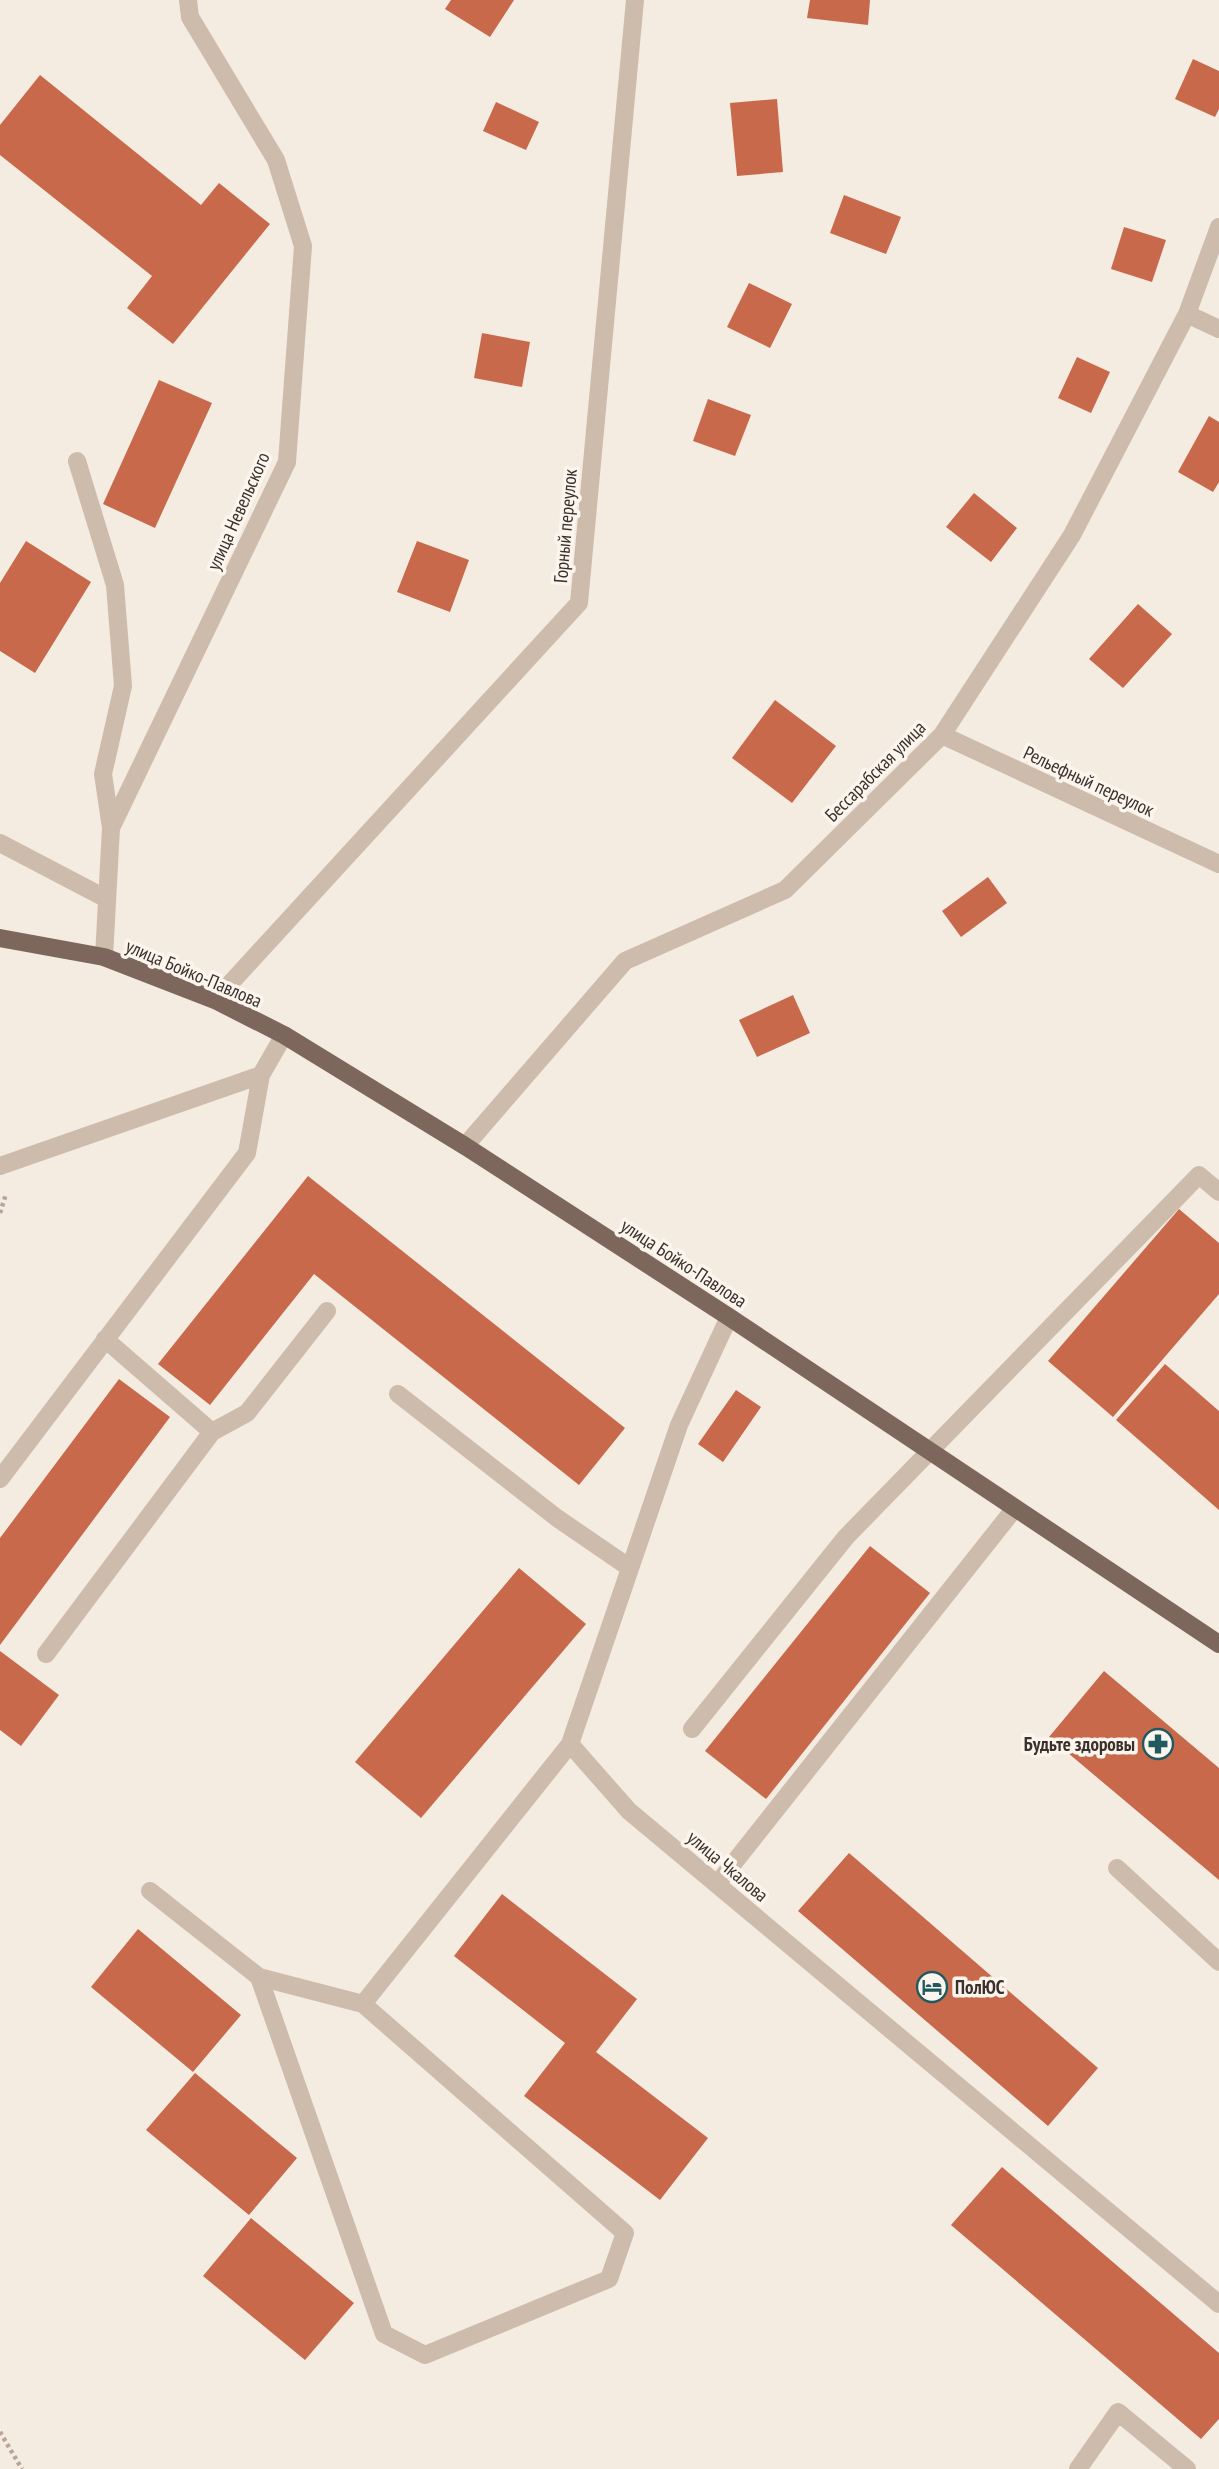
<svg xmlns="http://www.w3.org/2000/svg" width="1219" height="2469" viewBox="0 0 1219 2469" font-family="'PT Sans Narrow',sans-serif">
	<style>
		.building { fill: #c8694b }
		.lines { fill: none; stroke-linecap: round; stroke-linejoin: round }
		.path { stroke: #b9a596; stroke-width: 4.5; stroke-dasharray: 3.5 3.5; stroke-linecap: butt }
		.minor { stroke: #cdbbac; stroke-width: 18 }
		.major { stroke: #7d675c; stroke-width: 18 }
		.labels { text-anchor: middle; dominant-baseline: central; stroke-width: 7; stroke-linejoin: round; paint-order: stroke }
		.street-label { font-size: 19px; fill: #3b302b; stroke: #fbf5ee }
		.poi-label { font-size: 19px; font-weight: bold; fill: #3b302b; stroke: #fbf5ee; text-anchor: end }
	</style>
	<rect width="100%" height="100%" fill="#f4ebe1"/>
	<path class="building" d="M451 0H514L490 37 445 9Z
		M810 0H870L868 25 807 18Z
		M1193 59 1219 71V109L1215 117 1175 99Z
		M40 75 201 205 219 183 270 224 173 344 127 308 152 276 0 155V125Z
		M777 99 783 172 737 176 730 103Z
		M496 102 539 122 526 150 483 131Z
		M844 195 901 217 886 254 830 233Z
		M1124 227 1166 240 1152 282 1111 269Z
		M749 283 792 304 770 348 727 327Z
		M482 333 530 342 522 387 474 378Z
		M1077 357 1110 372 1091 413 1058 398Z
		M159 380 212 403 155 528 103 504Z
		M708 399 751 415 735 456 693 441Z
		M1209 416 1219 422V482L1213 492 1178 472Z
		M974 493 1017 528 991 562 946 527Z
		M26 541 91 582 35 673 0 651V583Z
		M417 541 469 560 450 612 397 592Z
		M1138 604 1172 634 1123 688 1089 659Z
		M775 700 836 746 792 803 732 758Z
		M988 877 1007 903 961 937 942 911Z
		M793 995 810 1033 757 1057 739 1020Z
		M308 1176 625 1428 579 1485 314 1274 210 1405 158 1364Z
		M1179 1209 1219 1243V1294L1113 1417 1048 1361Z
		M1165 1364 1219 1411V1510L1116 1420Z
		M119 1379 170 1417 0 1645V1538Z
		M736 1390 761 1407 723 1462 698 1444Z
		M870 1546 930 1593 766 1799 705 1751Z
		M519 1568 586 1624 421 1818 355 1762Z
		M0 1651 59 1695 21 1746 0 1730Z
		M1104 1671 1219 1768V1880L1049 1737Z
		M849 1853 1098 2068 1048 2126 798 1911Z
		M502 1894 637 1999 596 2052 708 2138 660 2200 524 2096 565 2043 454 1956Z
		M138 1929 241 2015 193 2072 91 1987Z
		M195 2073 297 2158 249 2215 146 2130Z
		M1002 2167 1219 2353V2419L1201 2439 951 2225Z
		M251 2218 354 2303 305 2360 203 2276Z"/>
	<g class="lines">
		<path class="path" d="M0 1213 6 1194
			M0 2432 22 2469"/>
		<path class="minor" d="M1187 314 1219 329
			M77 461 115 585 123 686 103 774 111 828
			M942 735 1219 864
			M0 843 107 899
			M104 957 111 828 287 462 303 246 276 160 190 17 188 0
			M215 1000 579 603 635 0
			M465 1146 625 961 785 890 942 735 1072 535 1187 314 1219 227
			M0 1166 261 1075 284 1035
			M729 1317 679 1425 570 1744 629 1811 1219 2304
			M398 1394 557 1518 630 1568
			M212 1432 247 1413 327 1311
			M0 1479 247 1153 261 1075
			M46 1654 212 1432 105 1339
			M692 1729 846 1537 1199 1175 1219 1192
			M1117 1868 1219 1962
			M717 1884 1015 1508
			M150 1891 259 1977 384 2334 425 2355 609 2279 625 2233 363 2004 570 1744
			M259 1977 363 2004
			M1078 2469 1118 2412 1187 2469"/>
		<path class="major" d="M0 938 104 957 215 1000 284 1035 465 1146 729 1317 1219 1644"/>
	</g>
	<defs>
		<g id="pharmacy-ring" transform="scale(1.575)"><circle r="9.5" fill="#fbf5ee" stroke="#1f5a5e" stroke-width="1.5"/><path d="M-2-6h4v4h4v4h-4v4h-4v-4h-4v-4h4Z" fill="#1f5a5e"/></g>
		<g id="hotel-ring" transform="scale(1.575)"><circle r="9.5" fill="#fbf5ee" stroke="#1f5a5e" stroke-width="1.5"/><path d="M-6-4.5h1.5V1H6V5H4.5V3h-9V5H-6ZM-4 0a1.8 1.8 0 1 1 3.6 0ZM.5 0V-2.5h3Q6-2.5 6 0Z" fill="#1f5a5e"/></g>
	</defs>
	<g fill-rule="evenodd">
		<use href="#pharmacy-ring" x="1158" y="1744"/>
		<use href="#hotel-ring" x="932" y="1987"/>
	</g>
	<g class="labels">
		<g class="street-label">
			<text transform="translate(238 511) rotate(-66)">улица Невельского</text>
			<text transform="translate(565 526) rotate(-85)">Горный переулок</text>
			<text transform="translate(875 771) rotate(-45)">Бессарабская улица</text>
			<text transform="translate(1089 781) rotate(25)">Рельефный переулок</text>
			<text transform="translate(194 973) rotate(23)">улица Бойко-Павлова</text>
			<text transform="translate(684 1263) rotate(33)">улица Бойко-Павлова</text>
			<text transform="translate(728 1866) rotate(40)">улица Чкалова</text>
		</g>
		<g class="poi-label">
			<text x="1135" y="1744">Будьте здоровы</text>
			<text x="955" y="1987" text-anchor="start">ПолЮС</text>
		</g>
	</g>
</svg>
